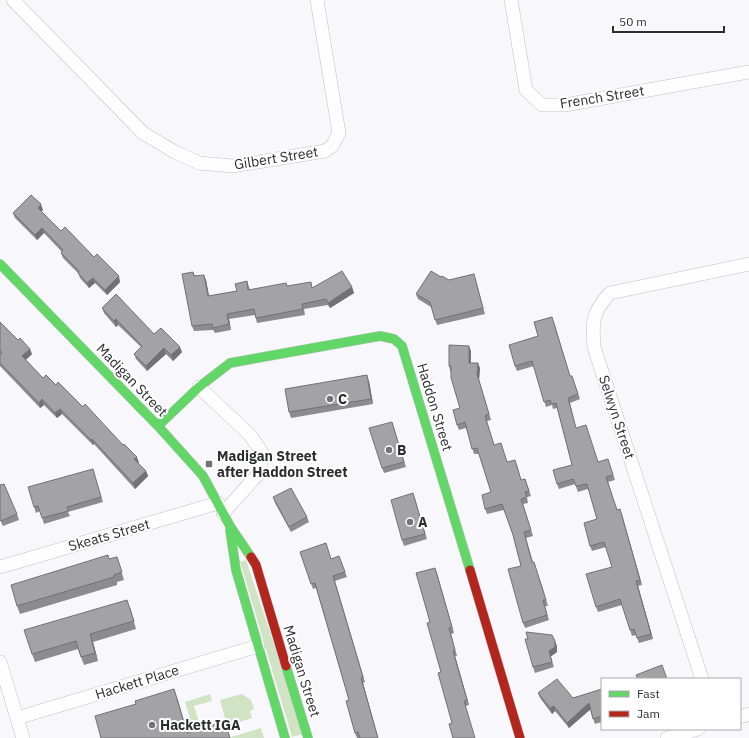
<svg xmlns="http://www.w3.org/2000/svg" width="749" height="738" viewBox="0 0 749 738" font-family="'IBM Plex Sans',sans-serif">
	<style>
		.green { fill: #d0e4c5 }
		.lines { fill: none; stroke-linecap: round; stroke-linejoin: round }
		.street-casing { stroke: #c1c1c4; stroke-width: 14 }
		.fast-casing { stroke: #c1c1c4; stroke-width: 10 }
		.jam-casing { stroke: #c1c1c4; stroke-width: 10 }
		.street { stroke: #fefeff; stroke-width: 13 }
		.fast { stroke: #63d668; stroke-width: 9 }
		.jam { stroke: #b3261e; stroke-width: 9 }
		.wall { fill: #8c8c8f }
		.shaded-wall { fill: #727274 }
		.building { fill: #a3a3a6; stroke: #727274 }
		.poi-dot { fill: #737477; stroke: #fff; stroke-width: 1.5 }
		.labels { text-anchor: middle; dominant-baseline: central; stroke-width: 4; stroke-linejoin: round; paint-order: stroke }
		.street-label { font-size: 14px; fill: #2c2d30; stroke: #fff }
		.poi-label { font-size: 14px; font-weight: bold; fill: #2c2d30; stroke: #fff; text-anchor: start }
	</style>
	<rect width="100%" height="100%" fill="#f8f8fc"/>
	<path class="green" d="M246 560 304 734 292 737 240 562Z
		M210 694 212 701 194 706 202 732 195 734 185 702Z
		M242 694 251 700 254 709 250 711 252 718 227 726 220 700Z
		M261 728 264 738H232L231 737Z"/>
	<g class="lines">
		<g class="street-casing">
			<path id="street" d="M13 0 143 133 175 152 199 163 233 166 325 151 332 146 339 133 317 0
				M511 0 526 90 542 105H565L749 72
				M199 387 250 435 261 451 262 458 260 472 223 513
				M0 567 218 503
				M0 662 23 738
				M702 679 594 347C592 320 592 313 610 293L749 264
				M740 717 749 714
				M17 718 258 646
				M667 738 698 729"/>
		</g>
		<g class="fast-casing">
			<path id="fast" d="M0 264 158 426 203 476 230 526 251 557
				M158 426 199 387 230 363 380 336 394 339 402 346 470 570
				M230 530 236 570 285 738
				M286 666 308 738"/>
		</g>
		<g class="jam-casing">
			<path id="jam" d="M251 557 256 565 286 666
				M470 570 520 738"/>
		</g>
		<use href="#street" class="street"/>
		<use href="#fast" class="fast"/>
		<use href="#jam" class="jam"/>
	</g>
	<path class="wall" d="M43 210 41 211 61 231 94 257 120 282 107 295 95 283 89 288 80 278 78 273 63 258 61 253 62 252 44 233 37 240 15 218 13 213Z
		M193 272 195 276 206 280 209 296 237 291 247 281 250 290 287 286 313 288 352 287 354 293 330 308 328 305 304 309 305 315 257 323 255 315 229 319 231 330 215 333 213 330 194 331 192 326Z
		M474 274 485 314 437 325 431 307 418 299 416 294 441 277 449 280Z
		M102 308 154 334 182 352 173 361 166 354 147 371 136 359 134 354 141 347 118 325 116 327 104 313Z
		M0 322 32 354 26 360 43 378 56 385 139 463H138L146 471 148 476 135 489 94 444 93 445 62 414 57 418 44 405 40 408 0 366V355L1 354H0Z
		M554 322 570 376H572L580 399 570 403 576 428 598 462 610 465 615 480 608 482 617 510 622 515 642 585 638 586 653 639 639 643 636 635 632 636 622 605 598 612 596 607 612 567 606 547 592 551 590 546 597 519 588 489 578 492 575 484 559 489 557 484 572 465 557 408 553 409 552 405 546 407 534 366 517 371 515 366 538 336Z
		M471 351V363L480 368 479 380 491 420 487 421 494 445 507 462 517 465 521 480 525 479 531 496 527 497 528 503 523 504 533 536 526 538 533 562 542 586 548 606H545L549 620 525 628 523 623 521 566 513 535 504 510 487 514 485 509 491 492 479 454H474L466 428 459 430 457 425 460 408 449 366Z
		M369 381 373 404 291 418 289 412Z
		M392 422 406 467 384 473 382 468Z
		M94 474 103 502 68 512 70 516 44 524 40 511 36 513 34 507Z
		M273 497 307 517 309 522 291 532 275 503Z
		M415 499 427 539 404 546 402 540Z
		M17 514 19 520 3 526 0 520Z
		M300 552 331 559 339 556 347 577 335 581 365 682 363 683 378 738H357L355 733 349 700 316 588 313 589Z
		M117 557 124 580 117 582V585L20 614 17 606 109 559Z
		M435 568 454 633 451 634 457 656H455L469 705 466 706 452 723 430 622Z
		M130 607 136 629 93 642 98 661 84 665 78 649 35 662 32 654Z
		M557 646V652L550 657 554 667 535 673 533 667Z
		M602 689V722L595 724 590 709 569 728 555 711 552 714 540 698 538 693 573 698Z"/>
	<path class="shaded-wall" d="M41 204 43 210 40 213 38 208Z
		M42 228 44 233 37 240 35 235Z
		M204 275 206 280 210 301 208 296Z
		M119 276 120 282 107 295 105 290Z
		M93 278 95 283 89 288 87 283Z
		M352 287 354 293 330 308 328 303Z
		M227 314 229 319 231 330 229 324Z
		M116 319 118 325 116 327 114 321Z
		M469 346 471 351 470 368 469 363Z
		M180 347 182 352 173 361 171 355Z
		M164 348 166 354 147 371 146 366Z
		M30 349 32 354 24 361 22 356Z
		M478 363 480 368 479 380 491 420 477 374Z
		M367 375 369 381 373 404 371 399Z
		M42 399 44 405 40 408 39 403Z
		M60 409 62 414 57 418 55 413Z
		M92 439 94 444 93 445 91 440Z
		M137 457 139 463 136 465 134 459Z
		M146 471 148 476 135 489 133 483Z
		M620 509 622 515 642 585 640 580Z
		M435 568 437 573 454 633 452 627Z
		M636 581 638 586 653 639 651 634Z
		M90 634 93 642 98 661 95 653Z
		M555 641 557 646V652L550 657 554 667 549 651Z
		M453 651 455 656 469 705 467 700Z
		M361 678 363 683 378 738 370 712Z
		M174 689 178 700 189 738Z
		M589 703 591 709 569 728 567 723Z
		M554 706 555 711 552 714 550 708Z"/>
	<path class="building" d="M31 195 41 204 38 208 61 231 65 227 94 257 97 254 119 276 105 290 93 278 87 283 78 273 79 271 61 253 63 250 42 228 35 235 13 213Z
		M342 271 352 287 328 303 326 299 302 304 303 309 256 318 254 309 227 314 229 324 213 328 212 324 192 326 182 274 193 272 194 276 204 275 208 296 237 291 235 284 247 281 248 290 286 283 287 286 311 282 312 288Z
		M431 271 441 277 442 276 449 280 474 274 483 308 435 320 430 302 416 294Z
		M116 294 154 334 161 328 180 347 171 355 164 348 146 366 134 354 142 346 116 319 114 321 102 308Z
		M552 317 570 376H572L578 394 568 398 576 428 586 425 598 462 608 459 613 475 606 477 617 510 620 509 640 580 636 581 651 634 637 638 634 629 630 630 620 599 596 607 586 574 612 567 604 542 590 546 584 523 597 519 587 484 576 486 573 479 557 484 553 470 572 465 556 403 551 404 550 400 544 402 532 361 515 366 509 345 538 336 534 322Z
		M0 322 18 340 20 338 30 349 22 356 43 378 46 375 56 385 58 382 83 407 85 404 123 445 124 444 137 457 134 459 146 471 133 483 92 439 91 440 60 409 55 413 42 399 39 403 0 363V355L2 353 0 350Z
		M449 345 469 346V363H478L477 374 489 414 485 416 494 445 501 443 507 462 515 460 521 480 525 479 529 491 525 492 527 497 521 499 531 530 524 532 532 562H534L546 600H543L547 615 523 623 508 569 521 566 513 535 502 504 485 509 482 495 491 492 477 448 472 449 465 422 457 425 453 410 460 408 451 378V366H449Z
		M367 375 371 399 289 412 285 389Z
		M392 422 404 462 382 468 369 428Z
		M93 469 101 497 67 507 68 511 42 518 38 506 34 507 28 487Z
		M4 484 17 514 1 521 0 519V485Z
		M291 488 307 517 289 527 273 497Z
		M413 493 425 534 402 540 391 500Z
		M326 543 331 559 339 556 345 572 333 576 363 677 361 678 378 738H360L358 732 355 733 346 701 349 700 315 583 311 584 300 552Z
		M108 555 109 559 117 557 122 572 114 575V577L17 606 11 585Z
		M435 568 452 627 449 628 455 650 453 651 467 700 464 701 475 738H453L449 724 452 723 438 673 441 672 427 623 430 622 416 573Z
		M127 600 134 621 90 634 95 653 81 657 76 641 32 654 24 630Z
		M526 632 552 635 555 641V647L549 651 552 662 533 667 525 639H528Z
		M662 665 667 679H638L636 675Z
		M557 679 573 698 602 689V716L593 719 589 703 567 723 554 706 550 708 538 693Z
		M174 689 187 733 225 721 230 738H101L95 716 136 704 135 701Z"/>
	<g class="poi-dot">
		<circle cx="330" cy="399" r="4"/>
		<circle cx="389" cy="450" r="4"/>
		<rect x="205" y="460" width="8" height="8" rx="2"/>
		<circle cx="410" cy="522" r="4"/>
		<circle cx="152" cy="725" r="4"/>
	</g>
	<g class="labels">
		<g class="street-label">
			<text transform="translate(602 97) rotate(-9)">French Street</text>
			<text transform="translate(276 158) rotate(-9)">Gilbert Street</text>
			<text transform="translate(132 380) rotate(46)">Madigan Street</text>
			<text transform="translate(435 407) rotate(73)">Haddon Street</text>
			<text transform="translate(617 417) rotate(72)">Selwyn Street</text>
			<text transform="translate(109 535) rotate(-16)">Skeats Street</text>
			<text transform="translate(302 671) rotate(73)">Madigan Street</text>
			<text transform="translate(137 682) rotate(-17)">Hackett Place</text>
		</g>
		<g class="poi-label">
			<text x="338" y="399">C</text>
			<text x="397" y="450">B</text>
			<text x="217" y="456">Madigan Street<tspan x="217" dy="16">after Haddon Street</tspan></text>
			<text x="418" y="522">A</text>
			<text x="160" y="725">Hackett IGA</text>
		</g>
	</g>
	<rect x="601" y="678" width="140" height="52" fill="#ffffff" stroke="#ababac"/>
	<rect x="609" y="691" width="20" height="6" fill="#63d668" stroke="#ababac"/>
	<text x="637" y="698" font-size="12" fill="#2c2d30">Fast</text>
	<rect x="609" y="711" width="20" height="6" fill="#b3261e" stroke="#ababac"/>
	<text x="637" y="718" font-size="12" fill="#2c2d30">Jam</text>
	<path d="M613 26v6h111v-6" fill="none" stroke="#2c2d30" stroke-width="2"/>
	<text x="619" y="26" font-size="12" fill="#2c2d30" stroke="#ffffff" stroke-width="3" paint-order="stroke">50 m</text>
</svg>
